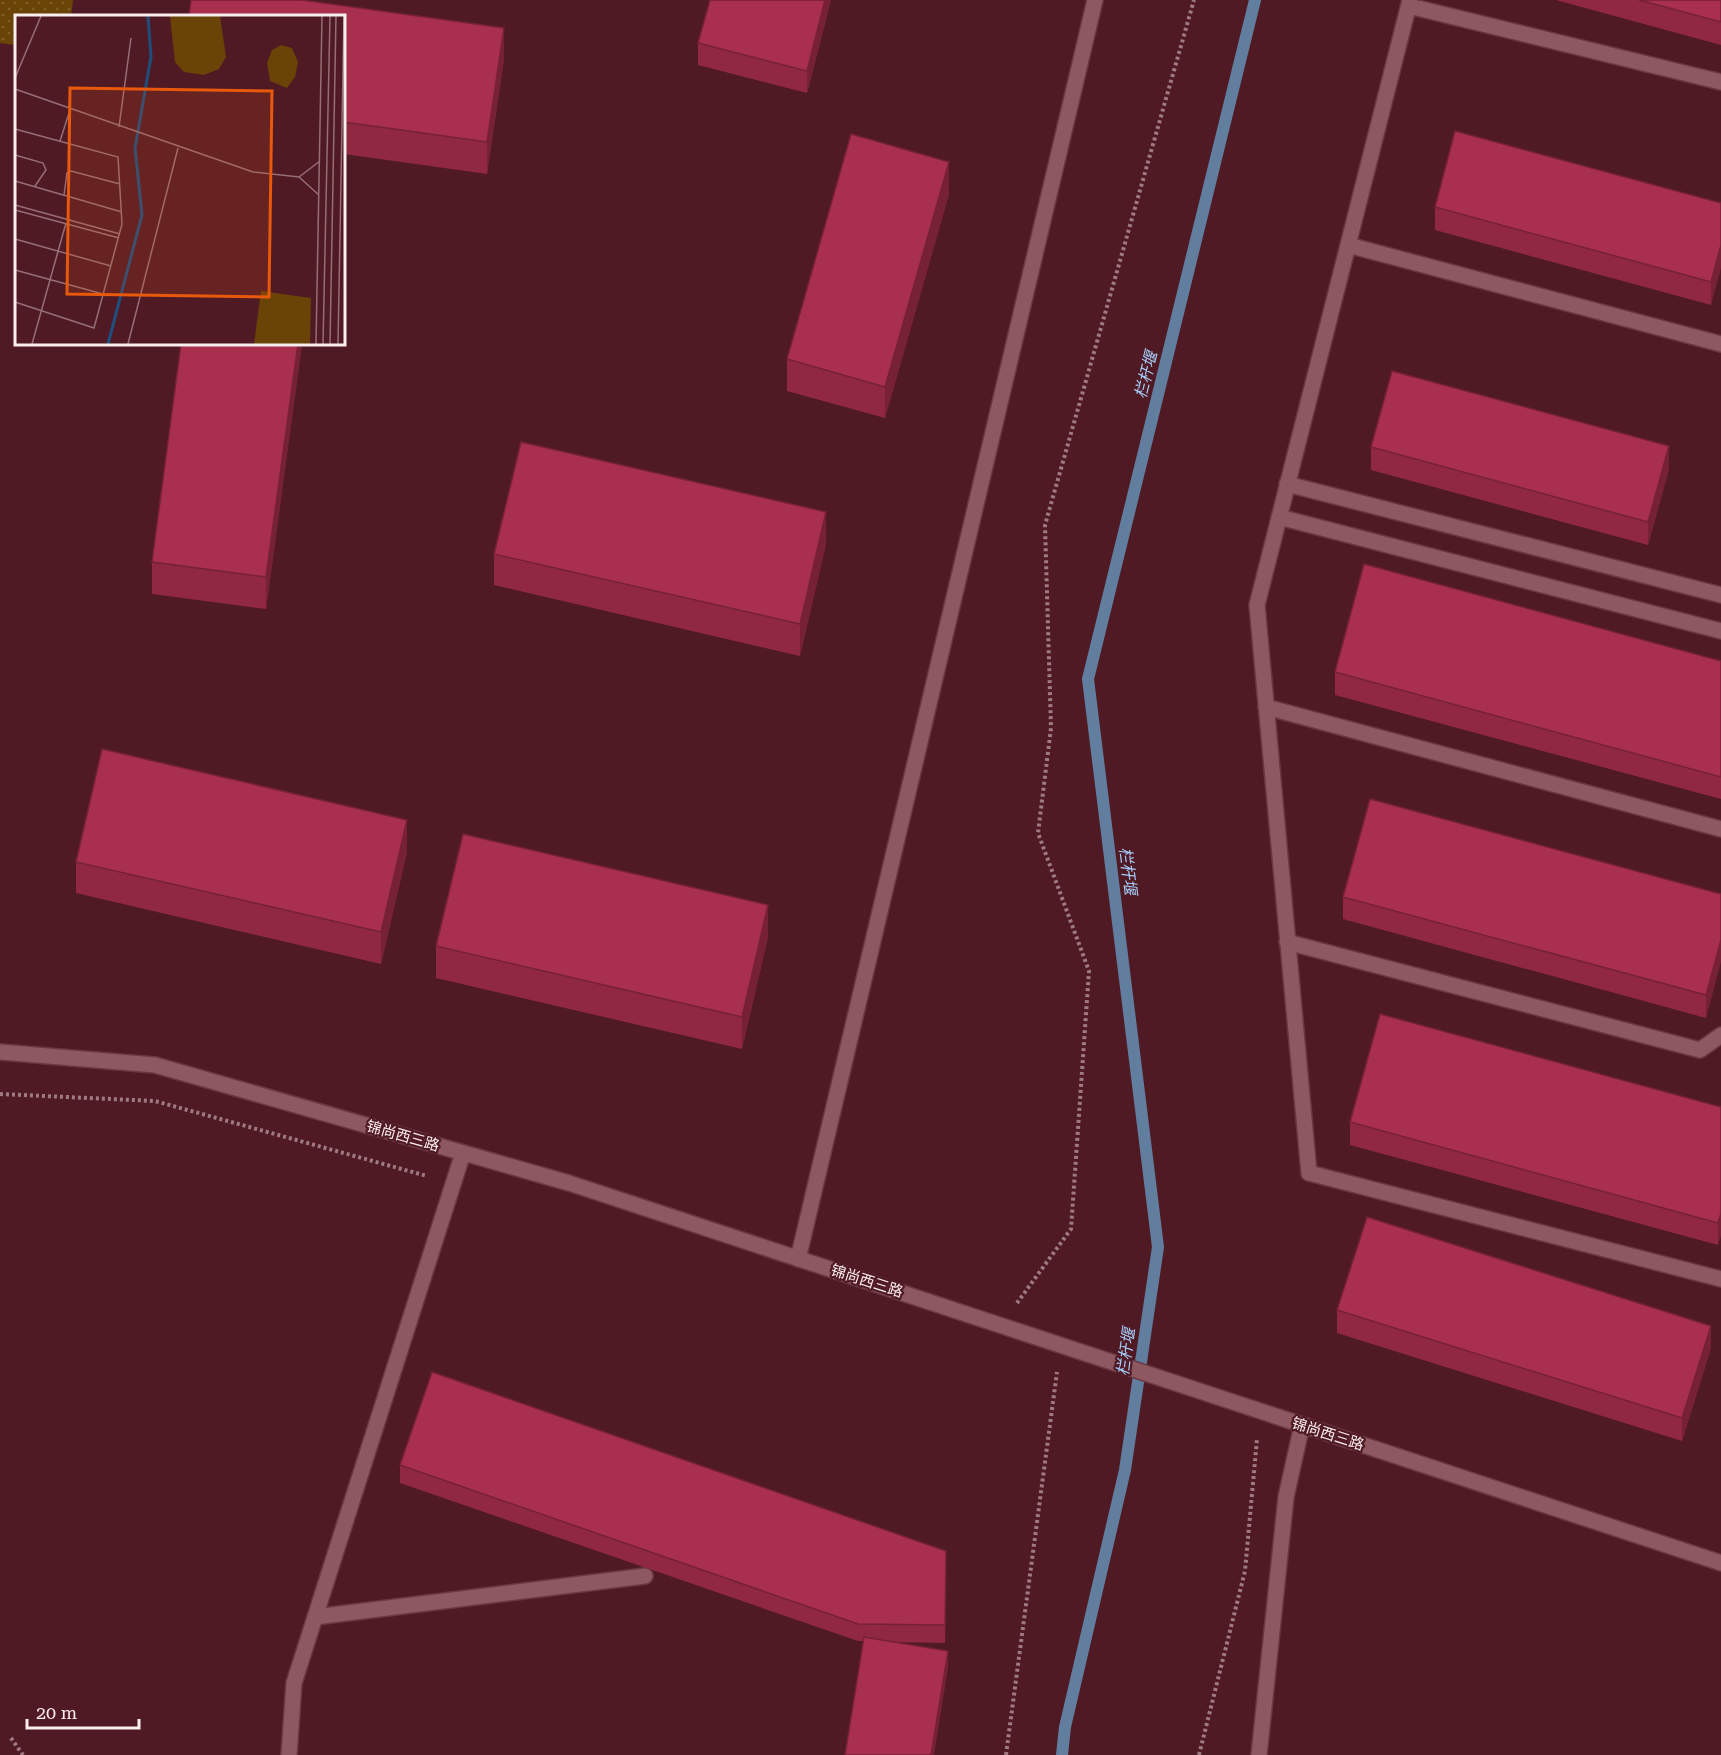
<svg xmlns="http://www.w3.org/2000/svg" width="1721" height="1755" viewBox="0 0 1721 1755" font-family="'Roboto Serif','Noto Sans SC',serif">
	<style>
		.park { fill: url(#park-dots) }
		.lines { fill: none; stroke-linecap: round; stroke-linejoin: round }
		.stream { stroke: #617e9f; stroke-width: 12 }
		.lane-casing { stroke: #683841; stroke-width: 18 }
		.street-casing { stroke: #683841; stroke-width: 18 }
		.path { stroke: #9e7a81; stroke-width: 4; stroke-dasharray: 3 3; stroke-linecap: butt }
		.lane { stroke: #8d585f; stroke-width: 15 }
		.street { stroke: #8d585f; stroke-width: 15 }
		.wall { fill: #902842 }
		.shaded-wall { fill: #762136 }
		.building { fill: #a82f4d; stroke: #762136; stroke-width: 1.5 }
		.labels { text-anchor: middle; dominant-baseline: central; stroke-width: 4.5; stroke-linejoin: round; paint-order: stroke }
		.street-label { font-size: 15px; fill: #fcedef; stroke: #501a25 }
		.water-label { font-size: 16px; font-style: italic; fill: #a5cdf9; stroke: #501a25 }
		.inset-river { fill: none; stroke: #1e4e7d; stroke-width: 3 }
		.inset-road { fill: none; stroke: #956e76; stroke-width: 1.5 }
		.view { fill: #e8590c; fill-opacity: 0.15; stroke: #e8590c; stroke-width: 3 }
		.inset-edge { fill: none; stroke: #fcedef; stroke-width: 3 }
	</style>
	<defs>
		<pattern id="park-dots" width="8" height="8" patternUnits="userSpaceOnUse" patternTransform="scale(1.5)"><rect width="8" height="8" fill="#6a4306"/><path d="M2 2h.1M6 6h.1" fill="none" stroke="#805e2b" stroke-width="1.8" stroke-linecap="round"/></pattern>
	</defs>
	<rect width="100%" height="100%" fill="#501a25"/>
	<path class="park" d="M0 0H73L71 16H16V45L0 43Z"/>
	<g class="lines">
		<path class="stream" d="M1062 1755 1065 1727 1125 1470 1158 1247 1088 679 1255 0"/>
		<g class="lane-casing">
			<path id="lane" d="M315 1617 645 1576
				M289 1755 294 1683 463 1153"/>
		</g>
		<g class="street-casing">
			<path id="street" d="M1410 0 1257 605 1309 1173 1721 1279
				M1409 6 1721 82
				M1348 245 1721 344
				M1287 484 1721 595
				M1279 517 1721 631
				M1266 707 1721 829
				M1287 942 1700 1050 1721 1035
				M0 1052 155 1065 569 1183 1721 1563
				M798 1259 1095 0
				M1259 1755 1286 1497 1302 1425"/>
		</g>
		<path class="path" d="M0 1094 155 1101 427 1176
			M1017 1303 1071 1229 1089 971 1038 833 1051 728 1045 525 1194 0
			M11 1738 23 1755
			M1006 1755 1057 1372
			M1199 1755 1245 1571 1257 1439"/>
		<use href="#lane" class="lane"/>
		<use href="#street" class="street"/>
	</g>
	<path class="wall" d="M710 0H831L807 93 698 65V43Z
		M1556 0H1721V45Z
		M344 16 504 59 487 174 344 154Z
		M949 194 885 418 787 391V359Z
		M1721 203 1711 305 1435 230V207Z
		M181 344H302L266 609 152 594V562Z
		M1371 447 1669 469 1648 545 1371 470Z
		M826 544 800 656 494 585V554Z
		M1721 661V799L1335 695V672Z
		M407 852 381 964 76 893V862Z
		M1721 894 1706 1018 1343 919V897Z
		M768 937 742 1049 436 978V946Z
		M1721 1107 1718 1245 1350 1145V1122Z
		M1337 1310 1711 1348 1682 1441 1337 1333Z
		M400 1465 946 1551 945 1643 890 1642 948 1668 863 1641H858L400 1483Z"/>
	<path class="shaded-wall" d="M825 0H831L807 93V71Z
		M504 28V59L487 174V142Z
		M949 162V194L885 418V387Z
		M1721 245V268L1711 305V282Z
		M298 344H302L266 609V577Z
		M1669 446V469L1648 545V522Z
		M826 512V544L800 656V624Z
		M407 820V852L381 964V932Z
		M768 905V937L742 1049V1017Z
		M1721 940V962L1706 1018V995Z
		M1721 1213V1236L1718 1245V1223Z
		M1711 1326V1348L1682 1441V1418Z
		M948 1651V1668L934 1755H931Z"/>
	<path class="building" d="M191 0H302L504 28 487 142 344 122V16H189Z
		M710 0H825L807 71 698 43Z
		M1639 0H1721V22Z
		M1455 131 1721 203V245L1711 282 1435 207Z
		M851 134 949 162 885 387 787 359Z
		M181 344H298L266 577 152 562Z
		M1392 371 1669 446 1648 522 1371 447Z
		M521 442 826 512 800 624 494 554Z
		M1364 564 1721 661V777L1335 672Z
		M102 749 407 820 381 932 76 862Z
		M1370 799 1721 894V940L1706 995 1343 897Z
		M463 834 768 905 742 1017 436 946Z
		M1380 1014 1721 1107V1213L1718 1223 1350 1122Z
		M1367 1217 1711 1326 1682 1418 1337 1310Z
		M432 1372 946 1551 945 1625 858 1624 400 1465Z
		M864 1637 948 1651 931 1755H845Z"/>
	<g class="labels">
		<g class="street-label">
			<text transform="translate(403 1136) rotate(16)">锦尚西三路</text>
			<text transform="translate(867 1281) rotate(18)">锦尚西三路</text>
			<text transform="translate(1328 1434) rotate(18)">锦尚西三路</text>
		</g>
		<g class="water-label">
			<text transform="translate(1146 375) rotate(-76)">栏杆堰</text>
			<text transform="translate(1128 871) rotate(83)">栏杆堰</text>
			<text transform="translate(1126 1352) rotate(-82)">栏杆堰</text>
		</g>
	</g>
	<g transform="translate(15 15)">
		<rect width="330" height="330" fill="#501a25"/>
		<path d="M246 276 296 283 295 329H239Z" fill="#6a4306"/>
		<path d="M155 1H205L211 42 204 54 189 60 169 57 160 47ZM266 30 277 33 283 47 280 62 272 73 255 66 252 48 257 35Z" fill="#6a4306"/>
		<path class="inset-river" d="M93 329 127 200 120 133 136 42 133 1"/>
		<path class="inset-road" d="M0 63 26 1M0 74 238 157 284 162 305 146M104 112 116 23M0 114 103 142 107 209 79 313 0 287M45 126 55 95M0 140 28 148 31 155 20 171M284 162 304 180M0 166 107 197M49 180 52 158 56 156 105 169M0 190 105 219M0 195 104 223M0 224 96 251M0 255 88 279M17 329 51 208M113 329 163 133M301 329 307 1M308 329 315 1M315 329 321 1M323 329 329 1"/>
		<path class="view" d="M55 73 257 76 254 282 52 279Z"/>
		<rect width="330" height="330" class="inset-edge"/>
	</g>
	<path d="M27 1719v9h112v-9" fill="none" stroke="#fcedef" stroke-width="3"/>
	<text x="36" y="1719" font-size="18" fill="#fcedef" stroke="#501a25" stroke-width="4.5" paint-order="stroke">20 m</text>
</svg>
